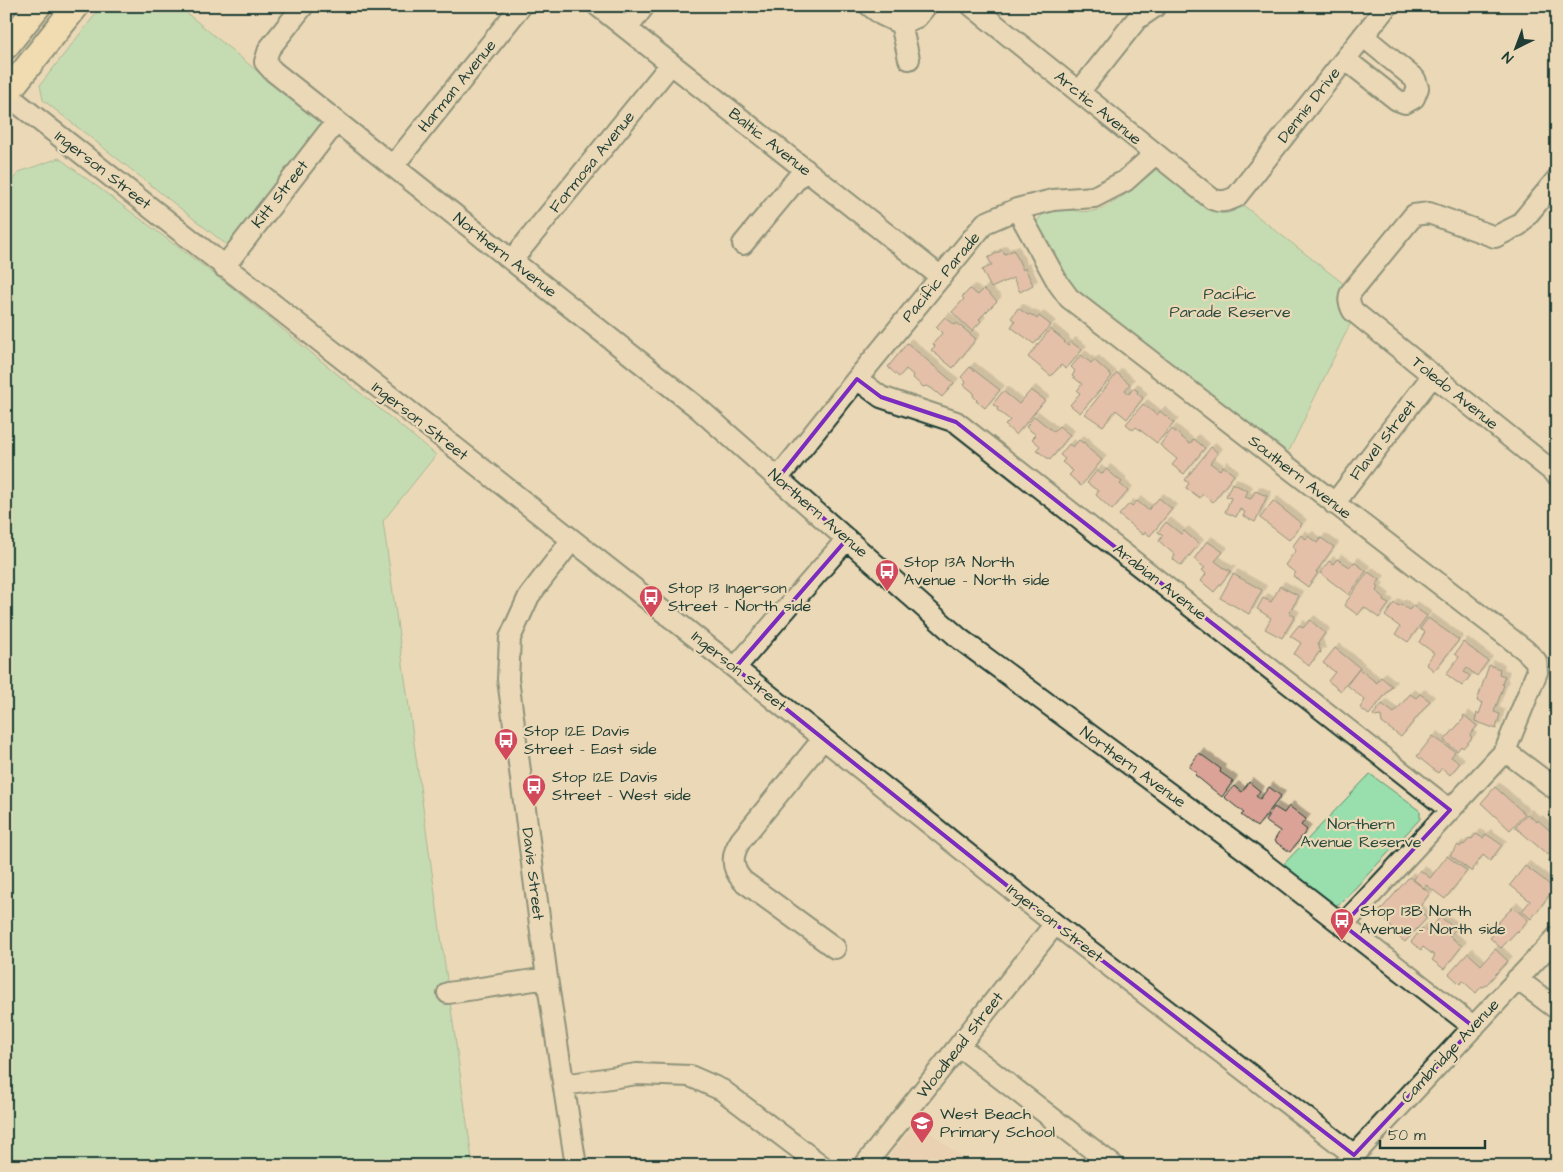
<svg xmlns="http://www.w3.org/2000/svg" width="1563" height="1172" viewBox="0 0 1563 1172" font-family="'Architects Daughter',sans-serif">
	<style>
		.built { fill: #e6c8ad }
		.green { fill: #98dfad; stroke: #5c8e70 }
		.building { fill: #dba297; stroke: #1f3d34; filter: url(#shadow) }
		.lines { fill: none; stroke-linecap: round; stroke-linejoin: round }
		.minor-casing { stroke: #1f3d34; stroke-width: 24 }
		.major-casing { stroke: #1f3d34; stroke-width: 29 }
		.minor { stroke: #ebd8b6; stroke-width: 20 }
		.major { stroke: #f9deab; stroke-width: 25 }
		.marked { fill: none; stroke: #7b2cbf; stroke-width: 4; stroke-linejoin: round }
		.labels { text-anchor: middle; dominant-baseline: central; stroke-width: 4.5; stroke-linejoin: round; paint-order: stroke }
		.street-label { font-size: 16px; fill: #1f3d34; stroke: #ebd8b6 }
		.park-label { font-size: 16px; fill: #2b4d40; stroke: #ebd8b6 }
		.poi-label { font-size: 16px; fill: #1f3d34; stroke: #ebd8b6; text-anchor: start }
	</style>
	<defs>
		<filter id="shadow"><feDropShadow dx="4.5" dy="-4.5" stdDeviation="0" flood-color="#0004"/></filter>
	</defs>
	<rect width="100%" height="100%" fill="#ebd8b6"/>
	<filter id="ink" filterUnits="userSpaceOnUse"><feTurbulence type="fractalNoise" baseFrequency=".02" numOctaves="2"/><feDisplacementMap in="SourceGraphic" scale="10" xChannelSelector="R" yChannelSelector="G"/><feConvolveMatrix kernelMatrix="1 2 1 2 8 2 1 2 1" color-interpolation-filters="sRGB"/></filter>
	<g filter="url(#ink)">
		<path class="built" d="M917 1122 973 1166H882Z"/>
		<path class="green" d="M102 6H178L324 126 232 249 43 100 40 85Z
			M59 158 230 286 436 455 383 521 473 1166H6V188L19 172Z
			M1157 169 1211 211C1226 215 1231 214 1243 205L1344 284C1336 300 1339 311 1350 324L1290 449 1285 453 1082 297 1063 279 1039 233 1037 221C1055 197 1069 215 1093 211 1113 208 1140 182 1157 169Z
			M1370 774 1420 811V819L1341 903 1336 905 1302 879 1297 883 1279 869Z"/>
		<path class="building" d="M1002 250 1005 254 1014 250 1023 270 1025 268 1033 285 1020 292 1013 278 991 288 982 270 992 265 988 258Z
			M970 289 978 295 984 289 997 301 979 319 981 321 972 331 952 312 964 299 962 297Z
			M1018 308 1028 315 1030 314 1037 319 1039 316 1051 325 1034 344 1011 327 1015 321 1011 318Z
			M945 317 955 325 957 323 976 339 953 368 931 350 935 346 933 344 942 333 936 327Z
			M1050 329 1065 341 1064 342 1068 346 1071 342 1082 350 1066 369 1061 365 1051 376 1028 357Z
			M907 343 954 383 942 397 931 388 926 386 923 387 912 377 913 375 906 369 899 377 888 367Z
			M1081 355 1091 363 1094 360 1112 376 1080 413 1070 405 1080 393 1077 391 1082 384 1072 376 1075 371 1071 367Z
			M970 367 1000 390 985 408 976 401 977 400 973 396 974 393 964 385 966 382 961 377Z
			M1117 373 1130 384 1125 390 1129 394 1133 388 1138 391 1137 393 1143 398 1127 419 1116 410 1103 426 1085 414Z
			M1031 390 1045 400 1016 435 1005 425 1010 420 997 410 998 408 993 404 1003 391 1019 404Z
			M1143 404 1157 415 1160 411 1174 423 1157 443 1136 427 1133 430 1126 424Z
			M1034 416 1054 432 1059 426 1070 435 1050 460 1036 450 1040 446 1032 439 1036 435 1026 427Z
			M1172 429 1190 444 1194 439 1205 448 1184 474 1172 465 1177 459 1160 445Z
			M1079 440 1083 443 1084 442 1090 450 1102 460 1081 486 1069 475 1073 471 1062 462 1065 459 1060 455 1069 444 1073 447Z
			M1211 447 1218 453 1210 463 1220 470 1223 466 1234 475 1213 502 1203 494 1200 498 1186 488 1189 483 1185 480Z
			M1106 469 1122 482 1120 484 1128 491 1112 510 1096 495 1098 491 1087 483 1097 470 1102 474Z
			M1232 483 1248 491 1245 497 1251 499 1255 491 1267 496 1255 522 1243 516 1245 512 1240 509 1236 517 1225 512 1231 498 1226 496Z
			M1159 498 1172 509 1150 536 1145 532 1143 535 1119 515 1129 504 1132 506 1137 501 1148 510Z
			M1273 501 1302 524 1289 540 1260 518Z
			M1166 522 1181 534 1184 531 1199 544 1181 566 1173 559 1175 555 1159 541 1163 535 1158 532Z
			M1301 535 1306 539 1308 536 1317 543 1321 538 1334 547 1316 572 1318 573 1308 587 1293 576 1296 573 1285 565 1296 550 1292 547Z
			M1207 541 1223 552 1215 561 1228 571 1229 569 1231 571 1214 592 1201 581 1206 574 1202 570 1205 568 1194 559Z
			M1337 559 1350 567 1354 562 1366 571 1349 595 1320 573 1329 561 1333 564Z
			M1368 572 1380 580 1376 585 1379 588 1376 591 1385 598 1383 601 1389 604 1379 618 1364 607 1358 615 1344 605Z
			M1233 574 1262 590 1249 614 1220 598Z
			M1280 586 1299 596 1289 613 1295 616 1282 638 1265 629 1271 618 1257 609 1263 598 1271 602Z
			M1394 603 1399 606 1401 604 1409 610 1413 606 1427 616 1408 642 1396 634 1400 627 1385 616Z
			M1428 618 1459 640 1434 671 1426 664 1434 653 1419 642 1425 632 1420 629Z
			M1310 620 1325 633 1318 643 1321 653 1319 652 1309 666 1294 654 1301 643 1290 636 1299 625 1303 628Z
			M1463 642 1488 661 1477 676 1467 668 1464 672 1470 676 1462 686 1446 674 1459 657 1455 654Z
			M1335 648 1360 668 1341 691 1328 681 1335 672 1323 663Z
			M1489 665 1500 669 1499 674 1505 676 1502 684 1504 685 1494 712 1500 714 1496 729 1475 721 1477 713 1479 714 1483 703 1477 701Z
			M1359 669 1377 683 1381 677 1392 686 1369 715 1360 708 1365 700 1347 685Z
			M1410 694 1416 698 1420 694 1430 701 1401 737 1382 723 1381 716 1375 717 1373 715 1382 704 1394 713Z
			M1464 715 1477 726 1470 735 1472 738 1463 748 1461 746 1457 751 1444 741 1464 718 1463 717Z
			M1433 736 1455 752 1451 757 1460 763 1450 775 1442 768 1438 773 1417 756Z
			M1199 753 1221 769 1220 772 1233 781 1222 797 1195 775 1197 773 1189 767Z
			M1249 782 1260 791 1256 796 1260 799 1269 787 1281 796 1257 827 1241 815 1244 813 1224 797 1234 786 1242 792Z
			M1495 787 1525 814 1510 830 1481 803Z
			M1289 806 1306 819 1301 825 1307 830 1290 852 1274 841 1280 831 1265 821 1274 807 1284 813Z
			M1527 814 1537 822 1538 820 1557 837V845L1548 855 1515 827Z
			M1476 834 1483 838 1486 834 1502 845 1490 861 1483 855 1472 869 1474 870 1472 872 1450 855 1458 845 1460 847 1462 844 1464 845 1470 838 1472 839Z
			M1557 852V868L1548 861Z
			M1447 856 1467 871 1445 899 1426 885 1424 888 1413 879 1420 870 1430 878Z
			M1525 866 1543 879 1554 889 1531 919 1522 911 1530 901 1510 885Z
			M1409 877 1430 893 1418 909 1427 918 1405 942 1390 930 1392 928 1386 921 1387 920 1379 912Z
			M1513 907 1528 920 1518 932 1517 931 1501 948 1490 938 1494 933 1491 930Z
			M1440 917 1456 929 1449 936 1462 946 1444 969 1432 960 1435 956 1423 947 1421 950 1411 942 1422 928 1428 932Z
			M1495 949 1508 961 1484 987 1482 986 1476 993 1463 981 1460 984 1449 974 1468 953 1481 965Z"/>
		<g class="lines">
			<g class="minor-casing">
				<path id="minor" d="M303 6 269 49 265 62 273 71 698 408 960 639 1259 860 1474 1027
					M598 6 941 277
					M870 6 882 15 901 24
					M972 6 1212 199C1221 203 1227 201 1236 197L1387 6
					M901 24 909 59
					M901 24 917 17 926 6
					M627 29 644 6
					M1345 59 1397 100 1405 103 1414 98 1418 88 1415 79 1363 36
					M1079 92 1137 19 1156 6
					M6 94 735 668 1055 924 1354 1155
					M393 166 521 6
					M1557 179 1519 225 1495 237 1429 213 1414 215 1351 292C1348 299 1349 303 1353 311L1557 475
					M1017 209 1058 283 1069 298 1525 650 1536 661 1537 672 1505 751
					M743 244 805 169
					M512 260 671 64
					M224 267 336 122
					M857 379 881 397 956 422 1450 810
					M778 478 857 379 985 223 1017 209 1053 200 1094 197 1125 181 1155 154
					M1334 504 1433 375
					M572 540 529 596 510 638 508 679 547 978 576 1166
					M735 668 847 539
					M823 739 741 840C731 855 731 868 743 881L835 948
					M1343 925 1505 751 1557 790
					M1517 979 1557 1009
					M448 993 547 978
					M959 1046 1114 1166
					M564 1085 637 1074 690 1076 722 1090 822 1166
					M864 1166 1055 924
					M1344 1166 1557 937"/>
			</g>
			<g class="major-casing">
				<path id="major" d="M6 46 38 6
					M6 94 76 6"/>
			</g>
			<use href="#minor" class="minor"/>
			<use href="#major" class="major"/>
		</g>
	</g>
	<path d="M0 0H1563V1172H0ZM857 379 881 397 956 422 1450 810 1343 925 1474 1027 1354 1155 1055 924 735 668 847 539 778 478Z" fill="#ebd8b6" fill-opacity=".55" fill-rule="evenodd"/>
	<path class="marked" d="M857 379 881 397 956 422 1450 810 1343 925 1474 1027 1354 1155 1055 924 735 668 847 539 778 478Z"/>
	<defs>
		<g id="bus-pin" transform="scale(1.25)"><path d="M0 17L-7.5 6A9.5 9.5 0 1 1 7.5 6Z" fill="#d1495b" stroke="#ebd8b6"/><path d="M-5-6H5V4H4V6H2V4H-2V6H-4V4H-5ZM-3.5-4V0h7V-4ZM-3.5 1.2v1.5H-2V1.2ZM2 1.2v1.5H3.5V1.2Z" fill="#fff"/></g>
		<g id="school-pin" transform="scale(1.25)"><path d="M0 17L-7.5 6A9.5 9.5 0 1 1 7.5 6Z" fill="#d1495b" stroke="#ebd8b6"/><path d="M0-5L7-2L0 1L-7-2ZM-4 1L0 2.5L4 1V4Q0 6-4 4Z" fill="#fff"/></g>
	</defs>
	<g fill-rule="evenodd">
		<use href="#bus-pin" x="887" y="571"/>
		<use href="#bus-pin" x="651" y="597"/>
		<use href="#bus-pin" x="506" y="740"/>
		<use href="#bus-pin" x="534" y="786"/>
		<use href="#bus-pin" x="1342" y="920"/>
		<use href="#school-pin" x="922" y="1123"/>
	</g>
	<g class="labels">
		<g class="street-label">
			<text transform="translate(457 86) rotate(-51)">Harman Avenue</text>
			<text transform="translate(1309 105) rotate(-52)">Dennis Drive</text>
			<text transform="translate(1098 108) rotate(39)">Arctic Avenue</text>
			<text transform="translate(770 142) rotate(38)">Baltic Avenue</text>
			<text transform="translate(592 162) rotate(-51)">Formosa Avenue</text>
			<text transform="translate(103 170) rotate(38)">Ingerson Street</text>
			<text transform="translate(280 194) rotate(-52)">Kitt Street</text>
			<text transform="translate(505 255) rotate(38)">Northern Avenue</text>
			<text transform="translate(941 277) rotate(-50)">Pacific Parade</text>
			<text transform="translate(1455 393) rotate(39)">Toledo Avenue</text>
			<text transform="translate(420 421) rotate(38)">Ingerson Street</text>
			<text transform="translate(1383 440) rotate(-52)">Flavel Street</text>
			<text transform="translate(1300 477) rotate(38)">Southern Avenue</text>
			<text transform="translate(818 513) rotate(41)">Northern Avenue</text>
			<text transform="translate(1160 582) rotate(38)">Arabian Avenue</text>
			<text transform="translate(739 671) rotate(39)">Ingerson Street</text>
			<text transform="translate(1133 767) rotate(36)">Northern Avenue</text>
			<text transform="translate(533 874) rotate(83)">Davis Street</text>
			<text transform="translate(1055 923) rotate(38)">Ingerson Street</text>
			<text transform="translate(960 1045) rotate(-52)">Woodhead Street</text>
			<text transform="translate(1450 1051) rotate(-47)">Cambridge Avenue</text>
		</g>
		<g class="park-label">
			<text x="1230" y="294">Pacific<tspan x="1230" dy="18">Parade Reserve</tspan></text>
			<text x="1361" y="824">Northern<tspan x="1361" dy="18">Avenue Reserve</tspan></text>
		</g>
		<g class="poi-label">
			<text x="904" y="562">Stop 13A North<tspan x="904" dy="18">Avenue - North side</tspan></text>
			<text x="668" y="588">Stop 13 Ingerson<tspan x="668" dy="18">Street - North side</tspan></text>
			<text x="524" y="731">Stop 12E Davis<tspan x="524" dy="18">Street - East side</tspan></text>
			<text x="552" y="777">Stop 12E Davis<tspan x="552" dy="18">Street - West side</tspan></text>
			<text x="1360" y="911">Stop 13B North<tspan x="1360" dy="18">Avenue - North side</tspan></text>
			<text x="940" y="1114">West Beach<tspan x="940" dy="18">Primary School</tspan></text>
		</g>
	</g>
	<rect width="1563" height="1172" fill="none" stroke="#ebd8b6" stroke-width="25"/>
	<rect x="12" y="12" width="1538" height="1147" fill="none" stroke="#1f3d34" stroke-width="2" filter="url(#ink)"/>
	<g transform="translate(1516 48) rotate(222)" stroke="#ebd8b6" stroke-width="4" paint-order="stroke">
	<path d="M0-4L9 19L0 12L-9 19Z" fill="#1f3d34"/>
	<text y="-8" font-size="14" font-weight="bold" text-anchor="middle" fill="#1f3d34">N</text>
	</g>
	<path d="M1380 1140v8h105v-8" fill="none" stroke="#1f3d34" stroke-width="2.5"/>
	<text x="1388" y="1140" font-size="15" fill="#1f3d34" stroke="#ebd8b6" stroke-width="4" paint-order="stroke">50 m</text>
</svg>
